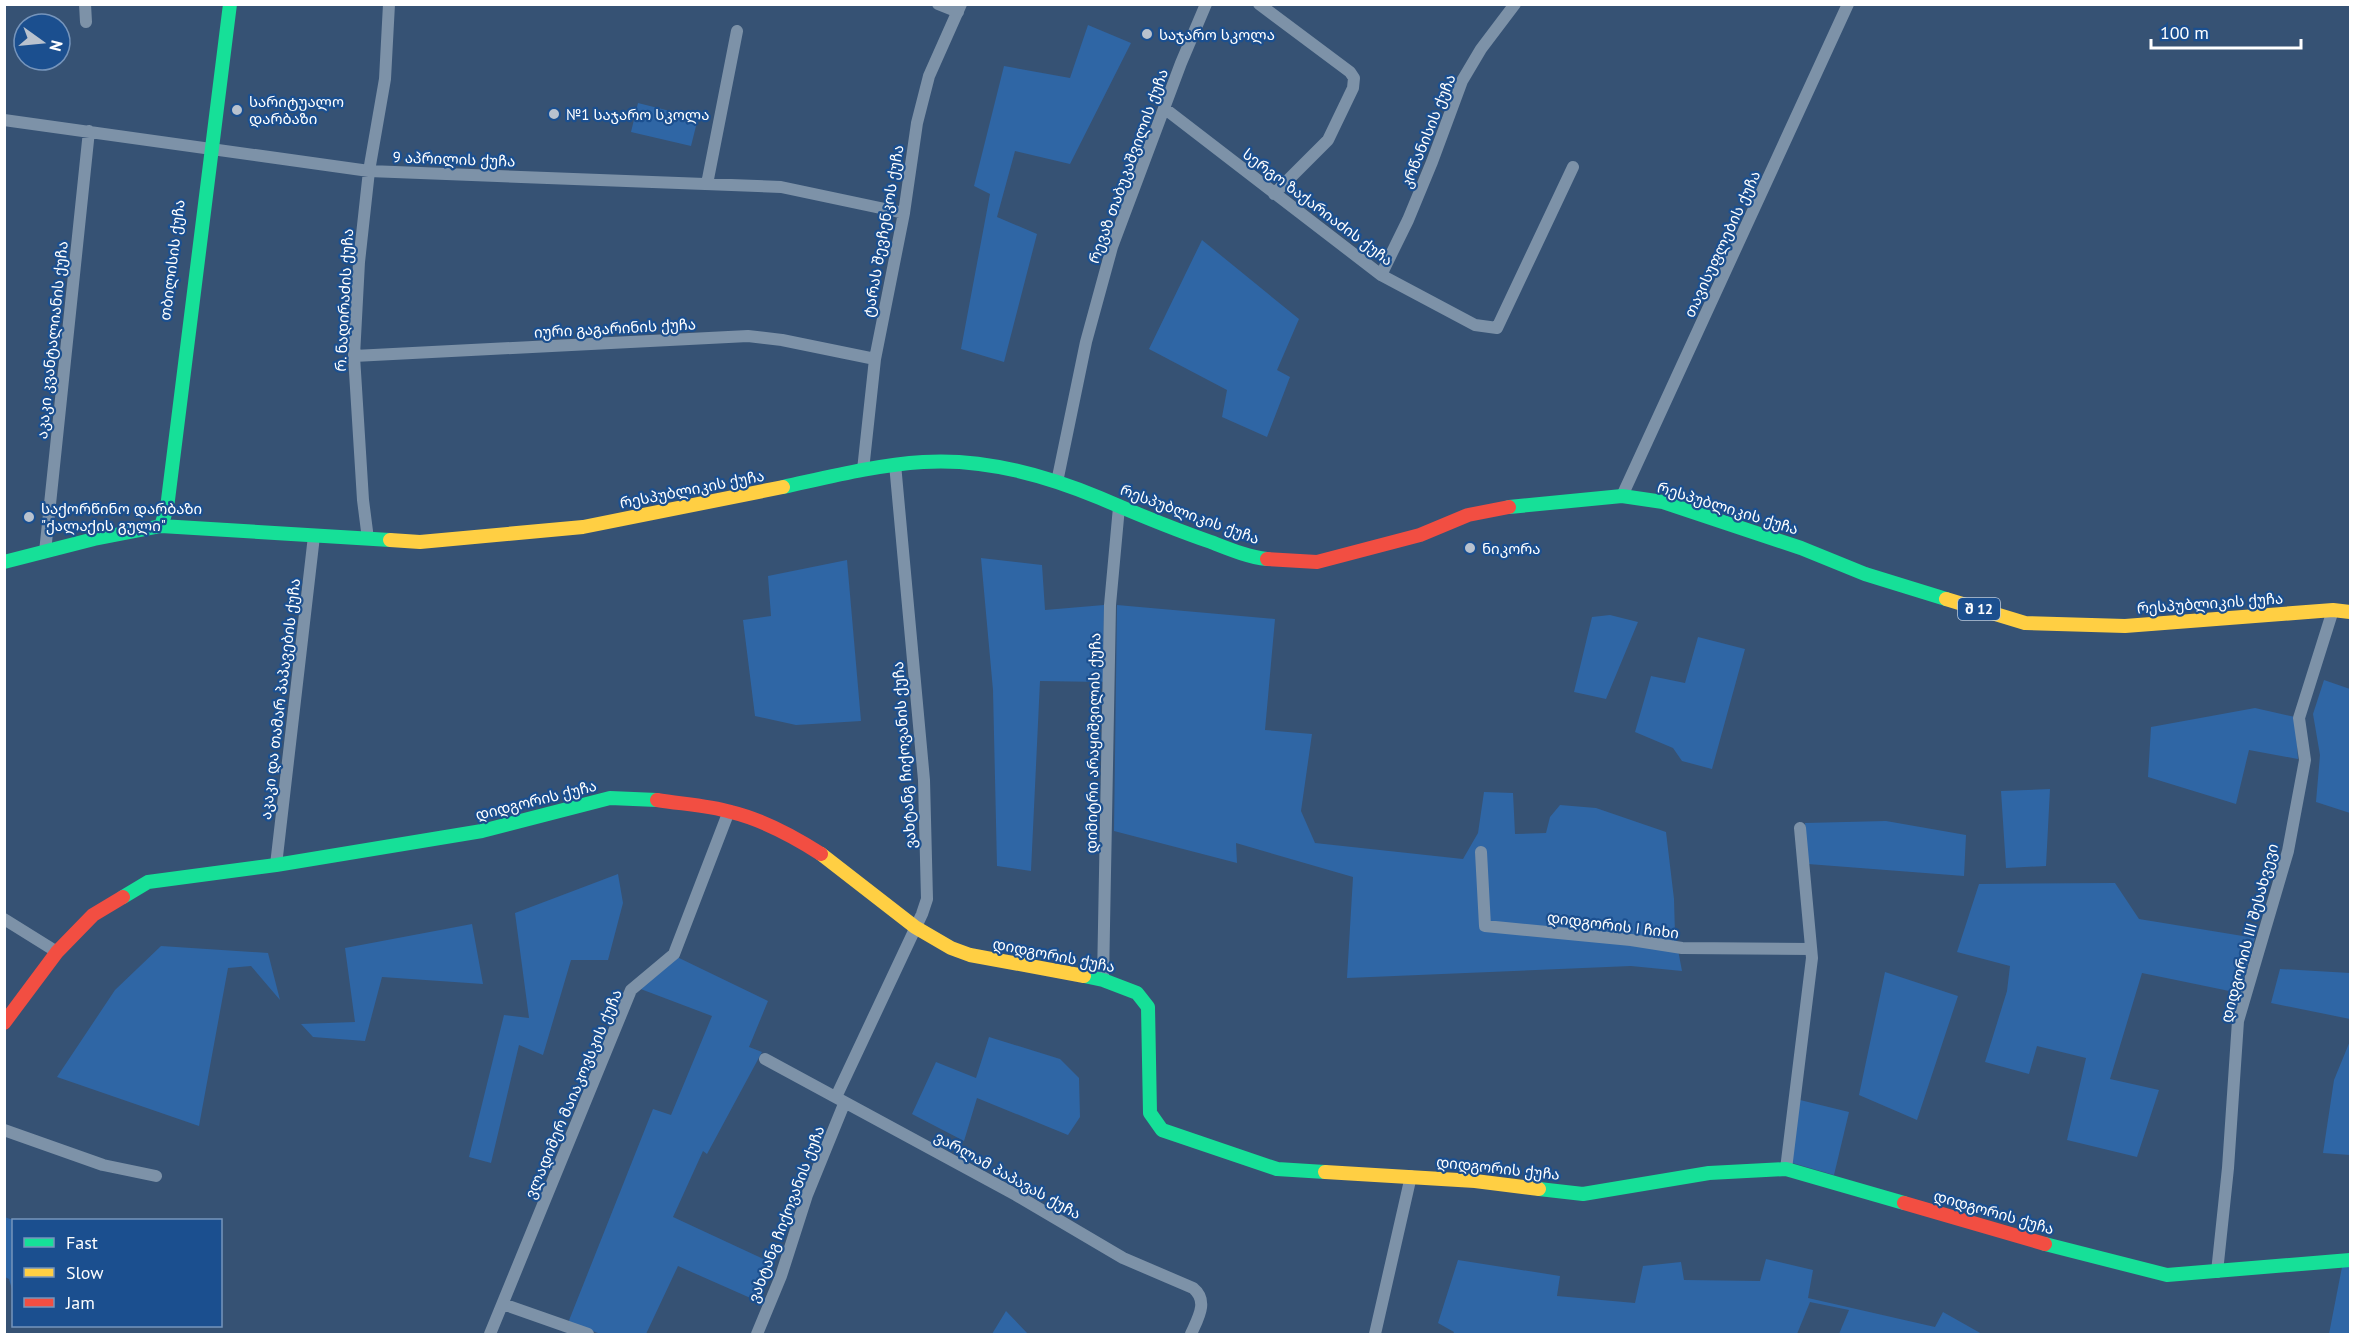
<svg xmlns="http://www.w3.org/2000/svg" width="2355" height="1339" viewBox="0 0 2355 1339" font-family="'PT Sans','Noto Sans Georgian',sans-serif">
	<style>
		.green { fill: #2f66a5 }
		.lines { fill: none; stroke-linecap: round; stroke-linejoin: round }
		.street { stroke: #7d92a8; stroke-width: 12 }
		.fast { stroke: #16e098; stroke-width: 14 }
		.slow { stroke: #ffcf43; stroke-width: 14 }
		.jam { stroke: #f24e42; stroke-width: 14 }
		.poi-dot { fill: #b9c2ce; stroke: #1b4f8f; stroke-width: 2 }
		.labels { text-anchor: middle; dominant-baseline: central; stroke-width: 4.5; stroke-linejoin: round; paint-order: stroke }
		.shield { fill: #1b4f8f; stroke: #bbcadd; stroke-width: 1.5 }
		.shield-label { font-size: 14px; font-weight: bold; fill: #fff }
		.poi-label { font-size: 15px; fill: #fff; stroke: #1b4f8f; text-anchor: start }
		.street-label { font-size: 15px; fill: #fff; stroke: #1b4f8f }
	</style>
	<rect width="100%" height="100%" fill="#365274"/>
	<path class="green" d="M1088 25 1131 43 1070 164 1015 151 997 217 1037 234 1004 362 961 349 990 194 974 186 1004 66 1070 78Z
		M638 103 698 118 691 146 631 132Z
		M1202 240 1299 319 1277 370 1290 377 1267 437 1222 417 1227 390 1149 349Z
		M981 558 1042 565 1045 610 1104 605 1103 682 1040 681 1031 871 997 866 993 690Z
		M847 560 861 721 796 725 755 716 743 620 771 616 768 576Z
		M1117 605 1275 619 1265 730 1312 734 1301 811 1315 843 1463 859 1478 833 1484 792 1513 793 1515 834 1546 833 1550 817 1560 805 1596 808 1666 832 1674 899 1675 934 1682 971 1631 966 1347 978 1353 877 1236 843 1237 863 1114 831Z
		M1610 615 1638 622 1606 699 1574 692 1592 617Z
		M1698 637 1745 649 1712 769 1682 761 1673 748 1635 732 1651 676 1685 683Z
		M2324 680 2350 689V813L2316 802 2320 755 2313 714Z
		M2255 708 2295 717 2298 759 2249 750 2236 804 2148 777 2151 727Z
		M2050 789 2046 866 2006 868 2001 791Z
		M1886 821 1966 835 1964 876 1808 864 1805 823Z
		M618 874 623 903 608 960H571L543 1055 519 1045 491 1163 469 1157 504 1015 529 1018 515 913Z
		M2115 883 2139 919 2255 938 2239 993 2142 973 2110 1079 2159 1090 2137 1157 2067 1140 2086 1058 2037 1046 2029 1074 1985 1062 2007 991 2010 966 1957 952 1979 884Z
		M472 924 483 984 382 977 365 1041 313 1037 301 1024 355 1022 345 948Z
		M161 946 268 953 280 1000 251 966 228 968 199 1126 57 1077 115 990Z
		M677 957 768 1001 749 1047 762 1052 707 1154 703 1151 673 1217 770 1262 755 1300 678 1266 646 1334H601L568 1323 653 1109 671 1115 712 1016 638 988Z
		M2280 969 2350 973V1019L2271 1003Z
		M1885 972 1958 996 1917 1120 1859 1095Z
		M989 1037 1060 1059 1079 1078 1080 1117 1068 1135 977 1098 964 1141 912 1114 936 1062 976 1078Z
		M2350 1041V1155L2323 1153 2334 1080Z
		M1800 1100 1849 1112 1834 1175 1789 1162Z
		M4 1217 14 1220 13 1293 9 1279 5 1277Z
		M1766 1259 1813 1270 1808 1298 1935 1327 1943 1312 1982 1334H1839L1849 1310 1810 1302 1797 1334H1453L1454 1332 1438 1323 1458 1260 1560 1276 1557 1296 1635 1303 1643 1266 1681 1262 1684 1280 1760 1281Z
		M2350 1266V1334H2329L2342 1267Z
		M1006 1311 1028 1334H992Z"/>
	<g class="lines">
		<path class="street" d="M85 4 86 22
			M938 4 958 12
			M1259 4 1350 72 1354 78 1353 88 1328 140 1274 194
			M1164 108 1381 275 1475 325 1497 328 1573 167
			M4 120 369 171 781 187 904 213
			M707 184 737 31
			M1381 275 1408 220 1432 162 1462 81 1481 49 1515 4
			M354 356 748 336 782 340 875 359
			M863 470 875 359 904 213 917 123 929 76 961 4
			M1057 482 1086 342 1112 247 1181 63 1206 4
			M1622 496 1848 4
			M368 539 363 500 354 356 359 262 369 171 385 79 389 4
			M45 552 89 131
			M1481 852 1485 926 1631 940 1682 948 1811 949
			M276 865 314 536
			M4 919 57 952
			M1103 980 1110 605 1119 507
			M765 1059 1016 1195 1123 1258 1193 1288C1209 1301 1198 1318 1191 1334
			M836 1097 922 914 927 899 924 780 895 464
			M4 1130 103 1165 156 1176
			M1786 1169 1812 958 1800 828
			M2217 1272 2228 1168 2238 1021 2288 851 2305 760 2299 718 2333 610
			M503 1304 588 1334
			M490 1334 631 990 674 954 729 811
			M757 1334 781 1276 807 1195 844 1104
			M1375 1334 1411 1176"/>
		<path class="fast" d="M783 487C829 477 876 465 923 462 983 458 1045 475 1100 498 1137 514 1173 529 1211 542 1229 549 1248 557 1267 559
			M1509 507 1622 496 1663 502 1801 548 1865 574 1946 599
			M161 526 167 508 230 4
			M4 562 94 539 161 526 390 540
			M123 897 148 882 276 865 482 831 610 798 657 800
			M1084 976 1103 980 1137 993 1148 1007 1150 1113 1162 1130 1277 1169 1325 1172
			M1539 1189 1583 1194 1709 1173 1786 1169 1904 1203
			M2045 1244 2167 1275 2350 1260"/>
		<path class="slow" d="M390 540 420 542 583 527 783 487
			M1946 599 2025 623 2125 626 2333 610 2350 612
			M821 854 915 927 951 948 970 955 1084 976
			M1325 1172 1475 1181 1539 1189"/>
		<path class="jam" d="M1267 559 1317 562 1420 535 1468 515 1509 507
			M657 800C681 804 707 805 731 812 764 820 793 836 821 854
			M4 1023 57 952 93 915 123 897
			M1904 1203 2045 1244"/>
	</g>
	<g class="poi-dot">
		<circle cx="1147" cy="34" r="6"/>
		<circle cx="237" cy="110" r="6"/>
		<circle cx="554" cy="114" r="6"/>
		<circle cx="29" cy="517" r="6"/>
		<circle cx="1470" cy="548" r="6"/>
	</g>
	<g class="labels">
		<rect class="shield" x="1958" y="598" width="42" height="22" rx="4.5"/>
		<g class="shield-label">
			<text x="1979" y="609">შ 12</text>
		</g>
		<g class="poi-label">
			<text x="1159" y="34">საჯარო სკოლა</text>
			<text x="249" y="101">სარიტუალო<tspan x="249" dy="17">დარბაზი</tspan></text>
			<text x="566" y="114">№1 საჯარო სკოლა</text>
			<text x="41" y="508">საქორწინო დარბაზი<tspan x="41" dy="17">"ქალაქის გული"</tspan></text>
			<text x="1482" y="548">ნიკორა</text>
		</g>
		<g class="street-label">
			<text transform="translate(1428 131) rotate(-68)">კრწანისის ქუჩა</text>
			<text transform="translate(454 159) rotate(2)">9 აპრილის ქუჩა</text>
			<text transform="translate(1128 166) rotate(-70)">რევაზ თაბუკაშვილის ქუჩა</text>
			<text transform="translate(1318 207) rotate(37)">სერგო ზაქარიაძის ქუჩა</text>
			<text transform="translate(883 231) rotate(-80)">ტარას შევჩენკოს ქუჩა</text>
			<text transform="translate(1722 244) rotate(-65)">თავისუფლების ქუჩა</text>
			<text transform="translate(172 260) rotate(-83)">თბილისის ქუჩა</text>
			<text transform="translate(344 300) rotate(-87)">რ. ნადირაძის ქუჩა</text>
			<text transform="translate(615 328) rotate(-3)">იური გაგარინის ქუჩა</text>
			<text transform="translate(52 340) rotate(-84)">აკაკი კვანტალიანის ქუჩა</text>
			<text transform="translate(692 489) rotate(-11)">რესპუბლიკის ქუჩა</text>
			<text transform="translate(1728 508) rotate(17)">რესპუბლიკის ქუჩა</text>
			<text transform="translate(1190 514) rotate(20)">რესპუბლიკის ქუჩა</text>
			<text transform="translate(2210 603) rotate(-4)">რესპუბლიკის ქუჩა</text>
			<text transform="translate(280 699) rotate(-83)">აკაკი და თამარ პაპავების ქუჩა</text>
			<text transform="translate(1093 743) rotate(-89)">დიმიტრი არაყიშვილის ქუჩა</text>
			<text transform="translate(904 755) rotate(-94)">ვახტანგ ჩიქოვანის ქუჩა</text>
			<text transform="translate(536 800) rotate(-14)">დიდგორის ქუჩა</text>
			<text transform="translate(1613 925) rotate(7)">დიდგორის I ჩიხი</text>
			<text transform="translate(2249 933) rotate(-75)">დიდგორის III შესახვევი</text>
			<text transform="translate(1054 955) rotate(11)">დიდგორის ქუჩა</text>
			<text transform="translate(573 1094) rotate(-67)">ვლადიმერ მაიაკოვსკის ქუჩა</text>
			<text transform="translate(1498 1168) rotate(6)">დიდგორის ქუჩა</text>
			<text transform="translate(1008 1175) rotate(29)">ვარლამ პაპავას ქუჩა</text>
			<text transform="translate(1994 1212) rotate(16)">დიდგორის ქუჩა</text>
			<text transform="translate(786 1214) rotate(-69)">ვახტანგ ჩიქოვანის ქუჩა</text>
		</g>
	</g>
	<rect width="2355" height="1339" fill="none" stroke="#ffffff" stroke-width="12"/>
	<rect x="12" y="1219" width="210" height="108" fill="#1b4f8f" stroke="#7695bc" stroke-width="1.5"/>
	<rect x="24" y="1238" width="30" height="9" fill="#16e098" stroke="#7695bc" stroke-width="1.5"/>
	<text x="66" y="1249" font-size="18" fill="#ffffff">Fast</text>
	<rect x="24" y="1268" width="30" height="9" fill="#ffcf43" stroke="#7695bc" stroke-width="1.5"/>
	<text x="66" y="1279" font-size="18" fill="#ffffff">Slow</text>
	<rect x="24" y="1298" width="30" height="9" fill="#f24e42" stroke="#7695bc" stroke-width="1.5"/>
	<text x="66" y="1309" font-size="18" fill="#ffffff">Jam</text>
	<g transform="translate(42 42) rotate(105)"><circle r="28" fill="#1b4f8f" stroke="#7695bc" stroke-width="1.5"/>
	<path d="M0-4.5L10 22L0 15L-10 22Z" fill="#b9c2ce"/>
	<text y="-9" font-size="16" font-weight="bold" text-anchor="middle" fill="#ffffff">N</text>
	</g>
	<path d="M2151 39v9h150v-9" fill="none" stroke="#ffffff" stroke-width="3"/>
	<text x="2160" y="39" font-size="18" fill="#ffffff" stroke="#1b4f8f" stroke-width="4.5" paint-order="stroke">100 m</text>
</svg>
